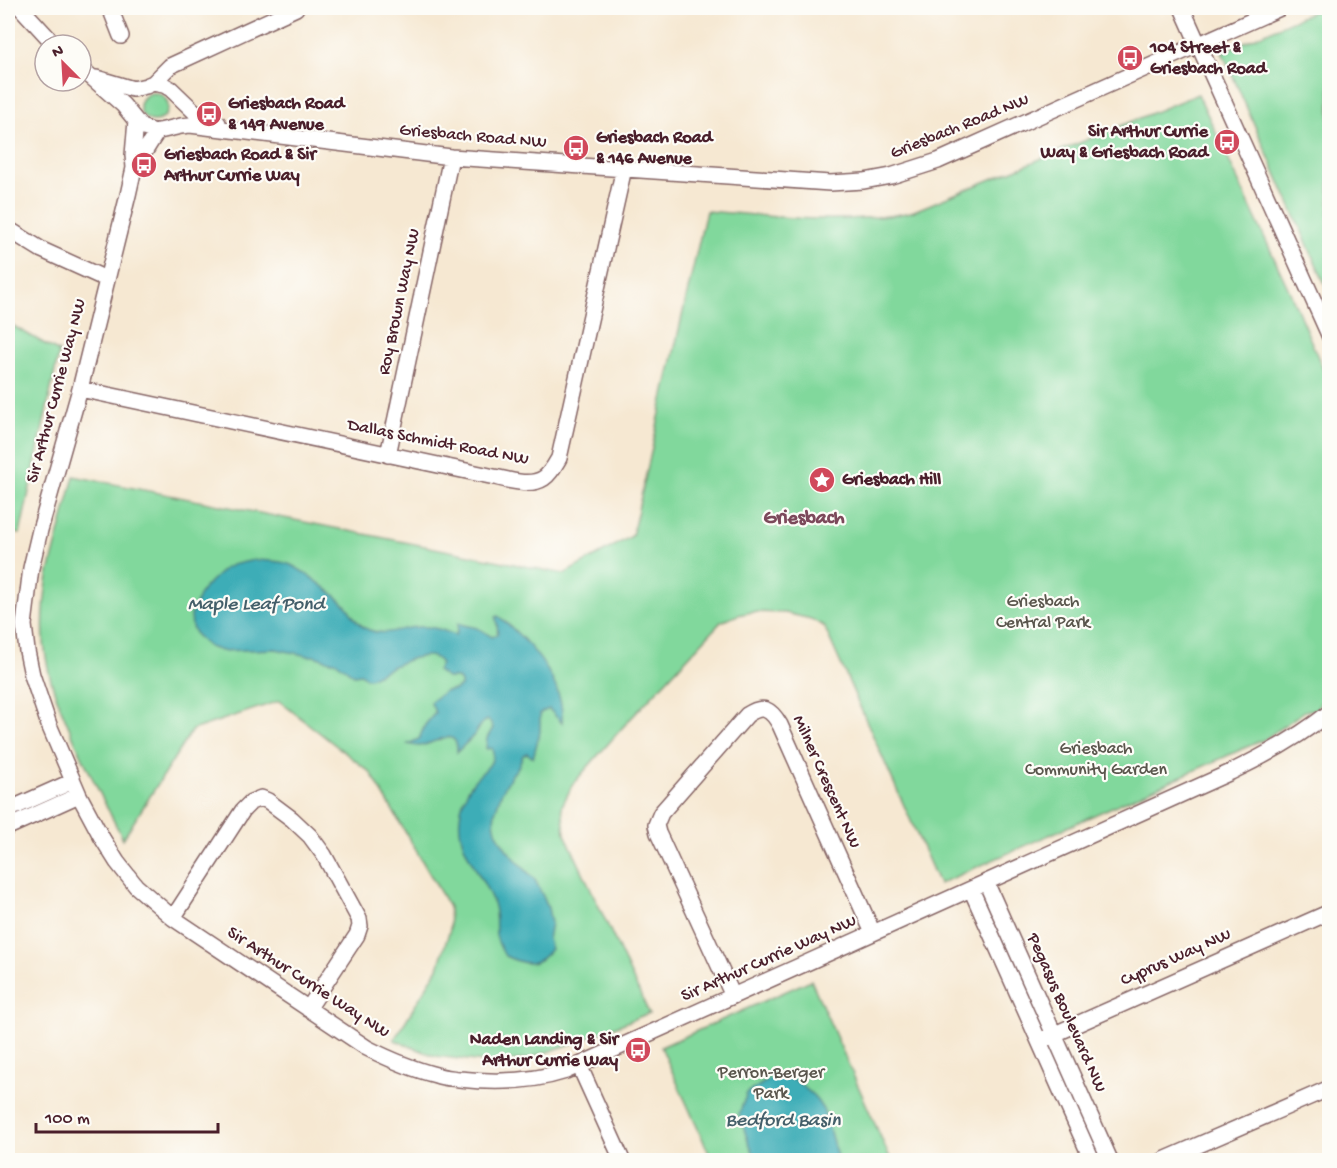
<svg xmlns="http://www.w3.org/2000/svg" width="1337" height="1168" viewBox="0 0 1337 1168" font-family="'Gochi Hand',sans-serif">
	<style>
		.green { fill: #81d89c; stroke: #667c64; stroke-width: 1.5 }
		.water { fill: #3cadb7; stroke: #436671; stroke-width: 1.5 }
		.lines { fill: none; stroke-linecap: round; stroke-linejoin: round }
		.minor-casing { stroke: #866565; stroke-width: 18 }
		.minor { stroke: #fff; stroke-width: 15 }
		.labels { text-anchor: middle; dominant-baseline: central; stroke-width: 4.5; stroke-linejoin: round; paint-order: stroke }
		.poi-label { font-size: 18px; font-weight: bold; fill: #4a1f2b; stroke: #fdfcf7; text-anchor: start }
		.street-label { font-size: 18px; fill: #4a1f2b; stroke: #fdfcf7 }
		.park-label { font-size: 18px; fill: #5a564d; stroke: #fdfcf7 }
		.neighbourhood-label { font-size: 20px; font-weight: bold; fill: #7c495b; stroke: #fdfcf7 }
		.water-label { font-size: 20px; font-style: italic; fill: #445f6a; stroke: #fdfcf7 }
	</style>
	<rect width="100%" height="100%" fill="#fdfcf7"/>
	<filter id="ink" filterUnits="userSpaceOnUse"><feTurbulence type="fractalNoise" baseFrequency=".0167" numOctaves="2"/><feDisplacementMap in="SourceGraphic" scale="12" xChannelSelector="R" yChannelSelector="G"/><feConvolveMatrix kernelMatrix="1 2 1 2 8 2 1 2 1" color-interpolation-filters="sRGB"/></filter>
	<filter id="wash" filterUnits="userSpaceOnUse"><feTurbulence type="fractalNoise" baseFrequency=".008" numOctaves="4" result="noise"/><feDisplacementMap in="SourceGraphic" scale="24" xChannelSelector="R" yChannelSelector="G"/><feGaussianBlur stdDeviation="1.35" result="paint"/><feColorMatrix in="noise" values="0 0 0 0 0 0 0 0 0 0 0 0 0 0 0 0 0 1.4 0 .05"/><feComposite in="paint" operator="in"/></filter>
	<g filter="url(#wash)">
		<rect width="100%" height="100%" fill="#f6e8d2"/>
		<path class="green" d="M1321 8H1330L1329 293 1222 52Z
			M140 107a14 14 0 1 1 28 0a14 14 0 1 1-28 0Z
			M1198 94 1289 290 1329 383V692L1316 709 1305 711 1265 739 939 884 824 626 811 619 785 613 752 612 738 615 721 622 622 728 573 784 562 806 565 834 649 1013 580 1041 527 1059 492 1063 435 1056 394 1040 438 968 450 929 449 907 371 773 279 701 192 730 123 839C105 804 87 769 71 732 61 709 51 687 47 663 41 634 43 605 48 576L74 476 564 574 632 536 706 211C759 215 812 222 864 218 881 217 898 216 914 211Z
			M8 323 59 352 20 534 8 532Z
			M811 980 891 1160H712L661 1047Z"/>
		<path class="water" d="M254 560C266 561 280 560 291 565 304 571 338 596 347 607 353 615 358 626 369 630 389 637 400 627 419 627 432 626 443 630 455 635L457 632 458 623C464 626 467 626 473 627 480 628 486 633 492 637L497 635C499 629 496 623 496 617L498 616C528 640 565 680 562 723L549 709 540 713V732L533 758 527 753 523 755 518 767 511 776 501 794 495 812 494 822 496 831 501 841 507 850 535 880 542 894 548 908 551 923 548 939 551 949C537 968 525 965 505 956 501 949 497 942 496 935 495 923 497 914 493 903 483 874 456 849 460 817 461 804 466 792 473 782 482 771 497 764 492 748L486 749 487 738 493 728 491 723 488 720C480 723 479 727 475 734 470 740 463 746 457 752 458 723 432 746 418 746 415 746 412 745 408 744L419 739 425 725 435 713 433 707 430 702 445 691 454 690 461 686V683L458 678H447L437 671 441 664C432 642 384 671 370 678H366L361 674 354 675 335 661H330L314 656H308L276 649 221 651 209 647 196 635 192 627 191 615 200 594 204 588 210 582 224 569 232 565Z
			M773 1077 794 1079 814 1096 824 1111 838 1160H757L748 1141 739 1114 747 1093Z"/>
	</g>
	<g filter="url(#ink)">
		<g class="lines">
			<g class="minor-casing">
				<path id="minor" d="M21 8 55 45
					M110 8 121 36
					M1182 8 1330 337
					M81 68 123 105 141 127 155 132 181 126 190 125 451 157 830 183 864 181 891 176 938 161 1280 8
					M96 78 133 89 146 86 153 83 164 85 171 89 198 115 218 123
					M153 83 170 66 296 8
					M136 121 133 155 134 168 128 195 80 389 40 530 31 568 24 625 27 651 32 675 49 725 79 795 102 838 117 862 136 886 173 918 367 1048C389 1059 412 1069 436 1075 444 1078 452 1078 459 1079 495 1083 532 1082 566 1071L1231 772C1266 755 1299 737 1330 712
					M134 168C143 156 149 143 158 131
					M8 229 42 250 106 279
					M80 389 490 476C506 479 529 488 544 478 551 473 555 465 559 458L624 168
					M388 455 451 157
					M8 810 73 781
					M8 827 79 795
					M986 882 1110 1160
					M971 889 1092 1160
					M173 918 243 810 251 802 261 798 268 801 292 819 310 836 324 855 359 919 360 926 357 935 308 1009
					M733 996 658 833 656 825 661 813 747 715C763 704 771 709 780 725L873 933
					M1039 1041 1330 912
					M579 1065 622 1160
					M1164 1160 1330 1088"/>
			</g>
			<use href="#minor" class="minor"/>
		</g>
	</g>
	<defs>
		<g id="bus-disc" transform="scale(1.35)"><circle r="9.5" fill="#d1495b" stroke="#fdfcf7"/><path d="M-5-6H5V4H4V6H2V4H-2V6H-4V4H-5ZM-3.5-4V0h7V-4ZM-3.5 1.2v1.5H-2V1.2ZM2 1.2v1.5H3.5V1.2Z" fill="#fff"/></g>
		<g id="sight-disc" transform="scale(1.35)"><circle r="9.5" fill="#d1495b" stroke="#fdfcf7"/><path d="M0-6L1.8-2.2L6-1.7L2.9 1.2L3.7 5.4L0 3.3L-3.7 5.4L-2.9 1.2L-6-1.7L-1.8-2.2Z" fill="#fff"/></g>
	</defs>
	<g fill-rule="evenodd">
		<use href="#bus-disc" x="1130" y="58"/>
		<use href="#bus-disc" x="209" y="114"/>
		<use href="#bus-disc" x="1227" y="142"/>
		<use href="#bus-disc" x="576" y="148"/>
		<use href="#bus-disc" x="144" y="165"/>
		<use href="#sight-disc" x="822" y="480"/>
		<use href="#bus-disc" x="638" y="1050"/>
	</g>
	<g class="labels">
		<g class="poi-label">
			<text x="1150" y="48">104 Street &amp;<tspan x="1150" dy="21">Griesbach Road</tspan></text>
			<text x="228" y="104">Griesbach Road<tspan x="228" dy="21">&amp; 149 Avenue</tspan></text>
			<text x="1208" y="132" text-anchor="end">Sir Arthur Currie<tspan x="1208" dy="21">Way &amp; Griesbach Road</tspan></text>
			<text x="596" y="138">Griesbach Road<tspan x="596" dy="21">&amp; 146 Avenue</tspan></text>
			<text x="164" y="155">Griesbach Road &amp; Sir<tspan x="164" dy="21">Arthur Currie Way</tspan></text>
			<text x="842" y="480">Griesbach Hill</text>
			<text x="618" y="1040" text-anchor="end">Naden Landing &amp; Sir<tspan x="618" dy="21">Arthur Currie Way</tspan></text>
		</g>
		<g class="street-label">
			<text transform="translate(960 127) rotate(-22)">Griesbach Road NW</text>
			<text transform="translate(473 137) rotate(5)">Griesbach Road NW</text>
			<text transform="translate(400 302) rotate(-78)">Roy Brown Way NW</text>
			<text transform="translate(57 391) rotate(-75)">Sir Arthur Currie Way NW</text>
			<text transform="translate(438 443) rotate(11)">Dallas Schmidt Road NW</text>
			<text transform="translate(826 782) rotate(66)">Milner Crescent NW</text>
			<text transform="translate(1176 958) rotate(-24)">Cyprus Way NW</text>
			<text transform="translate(769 959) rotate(-24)">Sir Arthur Currie Way NW</text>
			<text transform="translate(308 983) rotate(33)">Sir Arthur Currie Way NW</text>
			<text transform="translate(1066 1013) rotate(66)">Pegasus Boulevard NW</text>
		</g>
		<g class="park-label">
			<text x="1043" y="602">Griesbach<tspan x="1043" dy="21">Central Park</tspan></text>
			<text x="1096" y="749">Griesbach<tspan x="1096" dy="21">Community Garden</tspan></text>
			<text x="771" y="1073">Perron-Berger<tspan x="771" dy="21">Park</tspan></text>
		</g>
		<g class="neighbourhood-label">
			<text x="804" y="519">Griesbach</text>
		</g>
		<g class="water-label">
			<text x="256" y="605">Maple Leaf Pond</text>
			<text x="783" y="1121">Bedford Basin</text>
		</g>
	</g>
	<rect width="1337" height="1168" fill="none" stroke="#fdfcf7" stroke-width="30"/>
	<g transform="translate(63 63) rotate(336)"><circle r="28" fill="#fdfcf7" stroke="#b5a4a5" stroke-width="1.5"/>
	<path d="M0-4.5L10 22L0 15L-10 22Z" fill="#d1495b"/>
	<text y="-9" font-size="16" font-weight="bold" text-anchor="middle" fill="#4a1f2b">N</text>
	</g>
	<path d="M36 1123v9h182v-9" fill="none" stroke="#4a1f2b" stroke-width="3"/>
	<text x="45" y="1123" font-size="18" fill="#4a1f2b" stroke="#fdfcf7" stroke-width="4.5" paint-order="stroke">100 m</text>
</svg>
